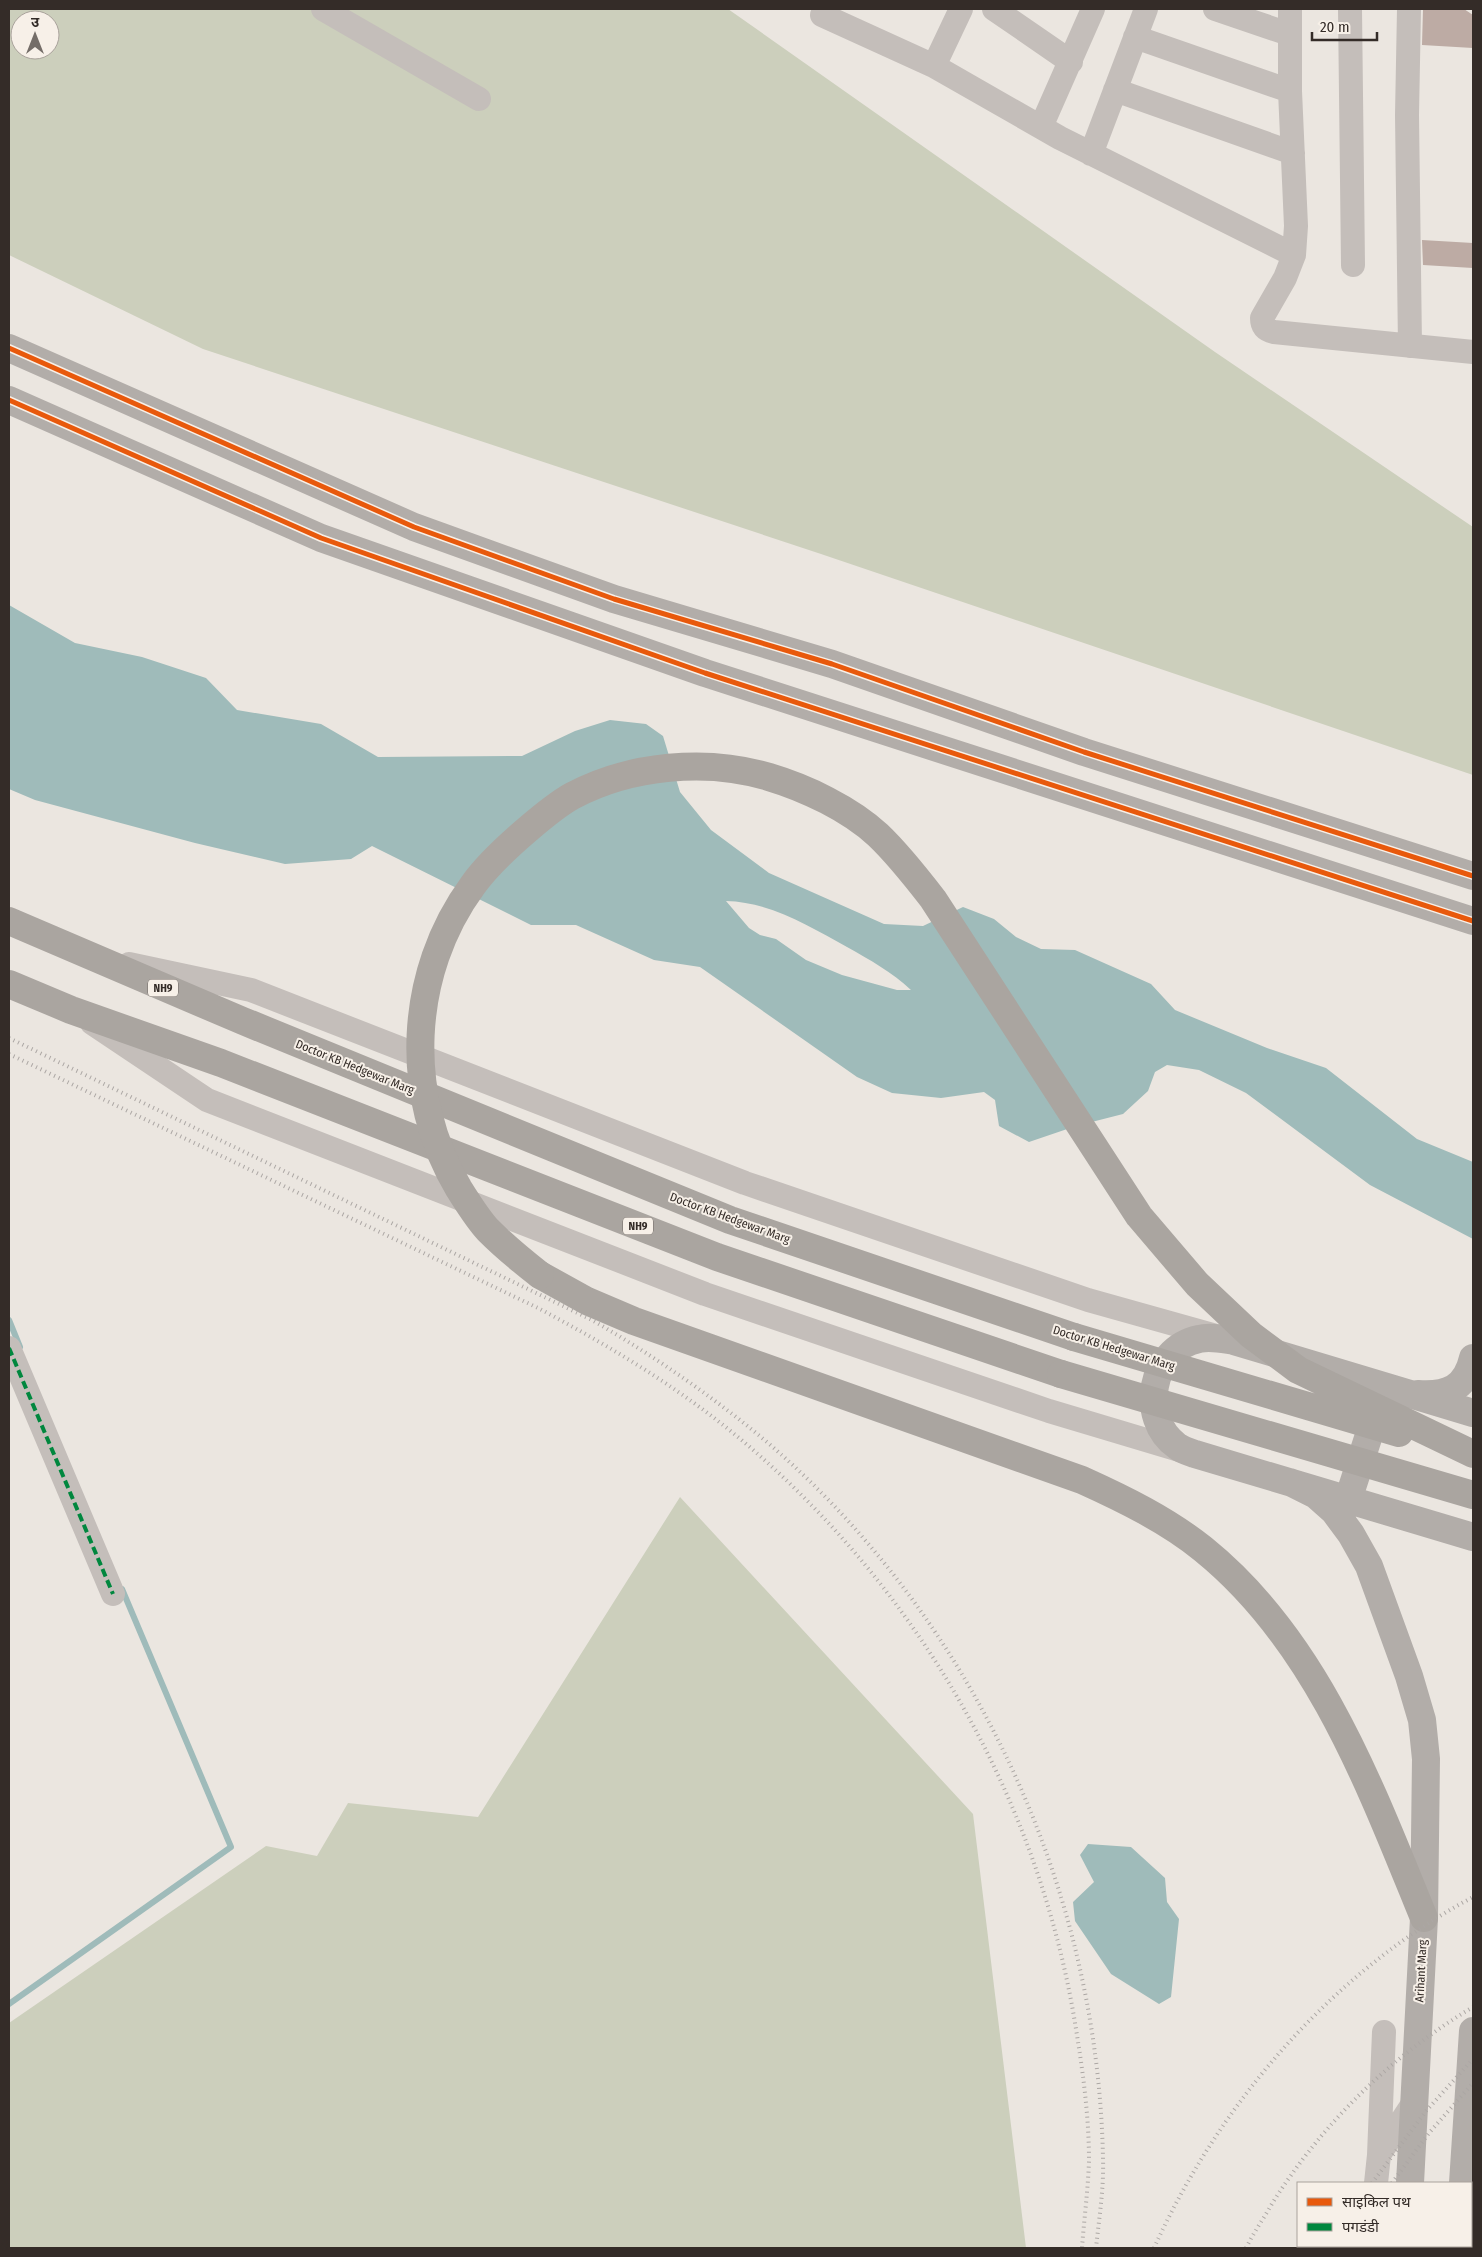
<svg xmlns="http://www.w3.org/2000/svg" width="1482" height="2257" viewBox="0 0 1482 2257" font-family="'Fira Sans Condensed','Noto Sans Devanagari',sans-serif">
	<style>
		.green { fill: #cccfbc; fill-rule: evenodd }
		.water { fill: #9fbbba; fill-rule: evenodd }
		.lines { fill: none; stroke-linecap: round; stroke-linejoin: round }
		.stream { stroke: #9fbbba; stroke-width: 6 }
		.building { fill: #bdaba4 }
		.minor { stroke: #c4beba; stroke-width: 24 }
		.major { stroke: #b2ada9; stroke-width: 28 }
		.highway { stroke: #aaa5a0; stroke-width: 28 }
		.rail { stroke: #aca7a4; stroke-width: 4; stroke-dasharray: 1 4; stroke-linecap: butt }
		.highway-bridge { stroke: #aaa5a0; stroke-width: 28 }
		.quiet { stroke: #00873e; stroke-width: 4; stroke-dasharray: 8 4; stroke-linecap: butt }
		.cycleway-casing { stroke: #f7f0e8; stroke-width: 8 }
		.cycleway { stroke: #e8590c; stroke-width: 5 }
		.labels { text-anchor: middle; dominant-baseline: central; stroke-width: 4; stroke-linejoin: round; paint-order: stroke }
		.shield { fill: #f7f0e8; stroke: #6e6762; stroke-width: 1 }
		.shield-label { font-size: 11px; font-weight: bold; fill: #342c28 }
		.street-label { font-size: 12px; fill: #342c28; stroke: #f7f0e8 }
	</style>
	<rect width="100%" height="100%" fill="#ebe6e0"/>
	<path class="green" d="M9 9H728L1215 352 1473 527V775L821 554 203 349 9 255ZM20 20H50V50H20Z
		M680 1497 973 1814 1026 2248H9V2023L266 1846 317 1856 348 1803 478 1817Z"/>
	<path class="water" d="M9 605 75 643 142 657 206 678 237 710 321 724 378 757 522 756 575 731 610 720 646 724 663 736 680 792 711 830 769 873 884 924 923 926 963 907 994 919 1016 937 1041 949 1075 950 1151 984 1175 1010 1267 1048 1326 1068 1417 1139 1473 1162V1239L1370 1185 1246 1093 1199 1070 1167 1065 1155 1072 1148 1091 1123 1114 1076 1126 1029 1142 999 1126 995 1100 984 1092 941 1098 892 1093 857 1077 700 967 654 960 576 925H531L372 846 351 859 285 864 195 843 35 800 9 789ZM726 901C770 902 809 926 847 947 870 960 892 972 911 990H897L842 975 806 960 776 939 760 935 749 928Z
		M1088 1844 1131 1847 1165 1878 1167 1902 1179 1919 1171 1997 1159 2004 1111 1974 1075 1921 1073 1902 1094 1882 1080 1855Z"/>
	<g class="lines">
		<path class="stream" d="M9 1320 20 1347
			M9 2004 231 1847 122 1589"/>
	</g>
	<path class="building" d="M1423 9H1464L1473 15V48L1422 45Z
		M1422 240 1473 243V268L1423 265Z"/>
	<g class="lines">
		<path class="minor" d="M323 9 479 99
			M994 9 1071 62
			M1215 9 1289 34
			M1290 9V91L1296 226 1294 255 1285 278 1262 318C1262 327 1265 330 1274 332L1473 352
			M1350 9 1353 265
			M1409 9 1407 115 1410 346
			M822 15 934 66 1060 138 1294 255
			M1135 37 1290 91
			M934 66 961 9
			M1115 90 1293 153
			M1041 127 1093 9
			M1091 154 1146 9
			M129 964 251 990 745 1183 1088 1300 1220 1337
			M92 1023 207 1100 705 1294 1049 1411 1186 1452
			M9 1348 113 1594
			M1379 2155 1384 2032
			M1376 2183 1379 2155 1414 2102
			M1371 2248V2246"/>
		<path class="major" d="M9 348 414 527 614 599 832 664 1084 752 1473 876
			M9 400 321 538 705 673 1473 921
			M1418 1394C1448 1396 1466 1388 1473 1358
			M1473 1413 1234 1341C1222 1339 1210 1336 1199 1339 1150 1349 1138 1418 1177 1446 1182 1450 1189 1452 1195 1454L1473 1537
			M1290 1482 1316 1495 1334 1511 1351 1534 1369 1566 1409 1676 1422 1720 1426 1759 1424 1918 1410 2183
			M1348 1500 1379 1404
			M1463 2183 1473 2031
			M1406 2248V2246
			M1459 2248V2246"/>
		<path class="highway" d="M9 921 243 1021 730 1220 1074 1337
			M9 984 71 1010 221 1063 717 1257 1061 1374
			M540 1275 587 1301 634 1321 1082 1480C1124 1499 1167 1520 1203 1549 1317 1641 1370 1786 1424 1918"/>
		<path class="rail" d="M9 1038 592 1320C654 1356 712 1396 767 1442 973 1619 1098 1888 1103 2159 1104 2188 1099 2219 1096 2248
			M9 1054 538 1308C617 1350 693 1396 760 1456 927 1604 1041 1808 1076 2029 1083 2072 1089 2117 1089 2161 1088 2190 1084 2220 1082 2248
			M1372 2183 1426 2111 1473 2059
			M1392 2183 1429 2133 1473 2083
			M1471 2201 1473 2198
			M1154 2248C1220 2103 1331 1973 1473 1897
			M1246 2248C1254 2232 1264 2218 1273 2202 1324 2122 1391 2056 1473 2007
			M1333 2248 1334 2246
			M1351 2248 1353 2246
			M1425 2248 1428 2246"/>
		<path class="highway-bridge" d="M540 1275C522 1261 504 1246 488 1230 477 1218 468 1203 459 1189 403 1096 408 973 473 885 488 864 508 846 528 829 542 817 556 805 572 796 630 765 707 758 769 777 806 788 850 809 878 835 898 854 916 877 933 899L1139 1216 1197 1284 1251 1335 1298 1370 1473 1454
			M1074 1337 1399 1433
			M1061 1374 1473 1495"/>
		<path class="quiet" d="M9 1348 113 1594"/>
		<g class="cycleway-casing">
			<path id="cycleway" d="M9 348 414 527 614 599 832 664 1084 752 1473 876
				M9 400 321 538 705 673 1473 921"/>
		</g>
		<use href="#cycleway" class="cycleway"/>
	</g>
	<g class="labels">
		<g class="shield">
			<rect x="148" y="979.5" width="30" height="17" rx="4"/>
			<rect x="623" y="1217.5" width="30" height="17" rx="4"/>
		</g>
		<g class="shield-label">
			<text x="163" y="988">NH9</text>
			<text x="638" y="1226">NH9</text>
		</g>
		<g class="street-label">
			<text transform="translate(355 1067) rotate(22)">Doctor KB Hedgewar Marg</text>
			<text transform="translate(730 1218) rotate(20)">Doctor KB Hedgewar Marg</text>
			<text transform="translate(1114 1348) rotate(17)">Doctor KB Hedgewar Marg</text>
			<text transform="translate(1421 1971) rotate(-87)">Arihant Marg</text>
		</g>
	</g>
	<rect width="1482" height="2257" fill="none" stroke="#342c28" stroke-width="20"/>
	<rect x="1297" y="2182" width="175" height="65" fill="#f7f0e8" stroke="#a9a29b"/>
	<rect x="1307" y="2198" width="25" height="8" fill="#e8590c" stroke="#a9a29b"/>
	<text x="1342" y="2207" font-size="15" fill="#342c28">साइकिल पथ</text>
	<rect x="1307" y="2223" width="25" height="8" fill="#00873e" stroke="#a9a29b"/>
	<text x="1342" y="2232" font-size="15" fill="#342c28">पगडंडी</text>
	<g transform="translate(35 35)"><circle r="24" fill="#f7f0e8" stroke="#a9a29b"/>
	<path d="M0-4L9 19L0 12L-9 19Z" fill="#746d68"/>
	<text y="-8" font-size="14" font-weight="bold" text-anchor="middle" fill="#342c28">उ</text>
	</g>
	<path d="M1312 32v8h65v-8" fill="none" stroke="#342c28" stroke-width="2.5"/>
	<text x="1320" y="32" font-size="15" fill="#342c28" stroke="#f7f0e8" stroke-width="4" paint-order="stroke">20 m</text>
</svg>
